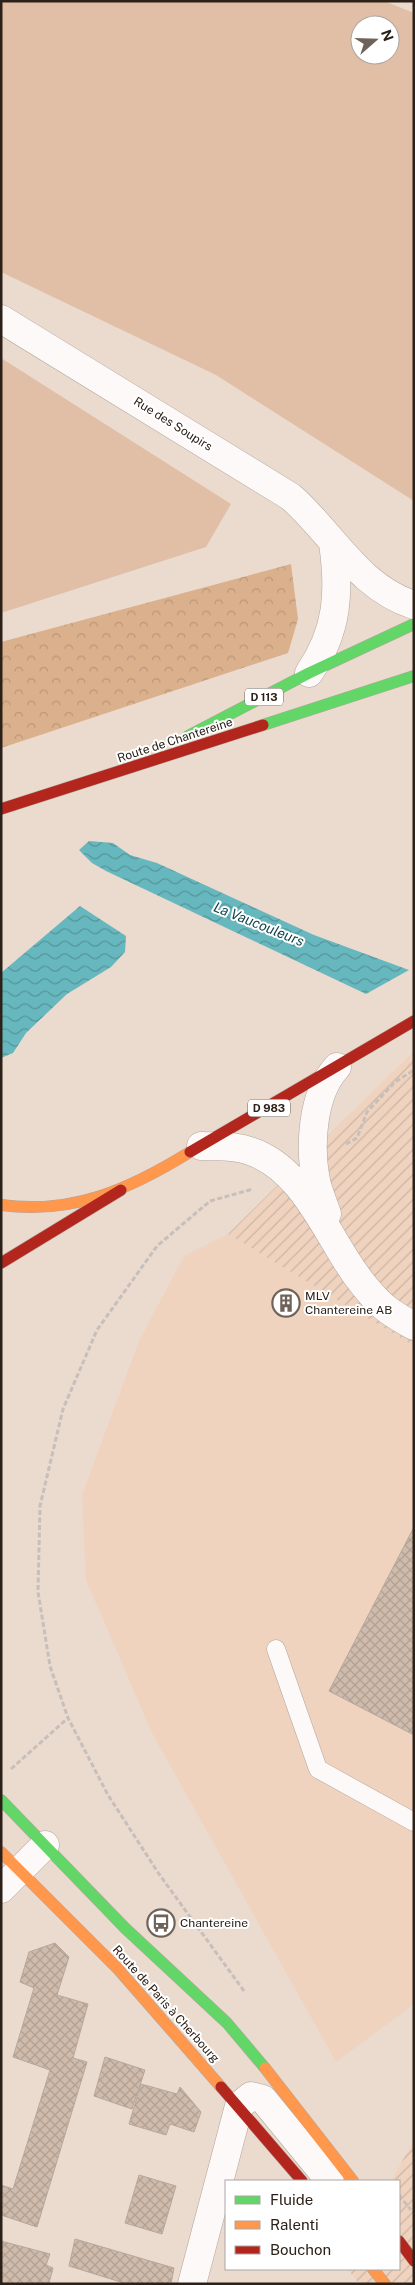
<svg xmlns="http://www.w3.org/2000/svg" width="415" height="2285" viewBox="0 0 415 2285" font-family="'Public Sans',sans-serif">
	<style>
		.built { fill: #efd3bf }
		.industrial { fill: url(#industrial-furrows) }
		.forest { fill: url(#forest-crowns) }
		.garden { fill: #e0bfa6; fill-rule: evenodd }
		.water { fill: url(#water-waves) }
		.building { fill: url(#building-cross-hatch); stroke: #b5a89f }
		.lines { fill: none; stroke-linecap: round; stroke-linejoin: round }
		.lane-casing { stroke: #b2a69c; stroke-width: 19 }
		.street-casing { stroke: #b2a69c; stroke-width: 29 }
		.fast-casing { stroke: #b2a69c; stroke-width: 12 }
		.slow-casing { stroke: #b2a69c; stroke-width: 12 }
		.jam-casing { stroke: #b2a69c; stroke-width: 12 }
		.path { stroke: #c6bfbb; stroke-width: 3; stroke-dasharray: 5 2.5; stroke-linecap: butt }
		.lane { stroke: #fcf9f8; stroke-width: 18 }
		.street { stroke: #fcf9f8; stroke-width: 28 }
		.fast { stroke: #63d668; stroke-width: 11 }
		.slow { stroke: #ff974d; stroke-width: 11 }
		.jam { stroke: #b3261e; stroke-width: 11 }
		.labels { text-anchor: middle; dominant-baseline: central; stroke-width: 4; stroke-linejoin: round; paint-order: stroke }
		.shield { fill: #fff; stroke: #6b645d; stroke-width: 1 }
		.shield-label { font-size: 11px; font-weight: bold; fill: #2c2118 }
		.street-label { font-size: 12px; fill: #2c2118; stroke: #fff }
		.poi-label { font-size: 12px; fill: #2c2118; stroke: #fff; text-anchor: start }
		.water-label { font-size: 14px; font-style: italic; fill: #0d4349; stroke: #fff }
	</style>
	<defs>
		<pattern id="industrial-furrows" width="10" height="10" patternUnits="userSpaceOnUse" patternTransform="scale(1.25)"><rect width="10" height="10" fill="#efd3bf"/><path d="M-1 1l2-2M0 10L10 0M9 11l2-2" fill="none" stroke="#cdb5a3"/></pattern>
		<pattern id="forest-crowns" width="20" height="18" patternUnits="userSpaceOnUse" patternTransform="scale(1.25)"><rect width="20" height="18" fill="#dab08d"/><path d="M2 6a3 3 0 1 1 6 0M12 15a3 3 0 1 1 6 0" fill="none" stroke="#bb9779"/></pattern>
		<pattern id="water-waves" width="16" height="10" patternUnits="userSpaceOnUse" patternTransform="scale(1.25)"><rect width="16" height="10" fill="#67b8be"/><path d="M0 5q4-4 8 0t8 0" fill="none" stroke="#559599"/></pattern>
		<pattern id="building-cross-hatch" width="8" height="8" patternUnits="userSpaceOnUse" patternTransform="scale(1.25)"><rect width="8" height="8" fill="#cfbbab"/><path d="M0 0l8 8M0 8l8-8" fill="none" stroke="#b2a092"/></pattern>
	</defs>
	<rect width="100%" height="100%" fill="#ebdace"/>
	<path class="built" d="M228 1234 414 1346V2004L336 2062 152 1733 86 1580 82 1495 139 1341 184 1256Z"/>
	<path class="industrial" d="M414 1051V1346L228 1234Z
		M414 2140V2284H359L348 2269H399V2181H391Z"/>
	<path class="forest" d="M291 564 298 619 288 653 1 748V642Z"/>
	<path class="garden" d="M1 1H384L414 13V501L216 375 1 272ZM360 25H390V55H360Z
		M1 358 231 504 206 547 1 613Z"/>
	<path class="water" d="M89 841 113 843 130 855 157 863 314 935 409 970 366 994 106 871 92 863 79 850Z
		M80 906 126 936 125 952 111 967 67 994 26 1033 13 1053 1 1058V973Z"/>
	<path class="building" d="M285 1291 296 1297 287 1314 276 1309Z
		M414 1527V1735L329 1691Z
		M55 1943 69 1957 57 1995 88 2004 73 2058 87 2062 37 2227 1 2215V2185L13 2189 50 2070 13 2057 34 1988 20 1982 29 1952Z
		M105 2057 145 2070 132 2109 94 2096Z
		M141 2084 177 2094 180 2087 201 2112 194 2132 170 2124 166 2135 129 2124Z
		M139 2175 176 2186 162 2234 125 2223Z
		M75 2239 174 2268 171 2284H127L69 2266Z
		M1 2241 50 2254 46 2265 53 2268 49 2283 1 2284Z"/>
	<g class="lines">
		<g class="lane-casing">
			<path id="lane" d="M276 1649 318 1769 414 1822"/>
		</g>
		<g class="street-casing">
			<path id="street" d="M1 319 291 497C332 533 359 588 414 605
				M309 673C338 631 340 592 333 543
				M201 1146C217 1147 234 1145 250 1151 298 1167 321 1221 346 1260 355 1275 374 1300 388 1310 396 1316 405 1321 414 1326
				M327 1214C324 1205 320 1195 317 1185 309 1150 311 1095 337 1067
				M1 1889 45 1845
				M192 2284 239 2106 251 2096 263 2099 330 2181"/>
		</g>
		<g class="fast-casing">
			<path id="fast" d="M263 725 414 676
				M188 736 309 673 414 624
				M1 1800 125 1928 227 2023 265 2068"/>
		</g>
		<g class="slow-casing">
			<path id="slow" d="M1 1205C73 1215 130 1189 190 1152
				M1 1852 118 1969 221 2087
				M265 2068 353 2181
				M373 2269 385 2284"/>
		</g>
		<g class="jam-casing">
			<path id="jam" d="M1 809 263 725
				M190 1152 414 1021
				M1 1263 121 1190
				M221 2087 302 2181
				M399 2241 414 2261"/>
		</g>
		<path class="path" d="M346 1144 357 1138 367 1112 395 1082 414 1070
			M11 1769 68 1718
			M244 1991 159 1874 108 1795 68 1718 50 1666 38 1592 40 1506 63 1409 97 1330 157 1246 210 1201 253 1189
			M399 2195 411 2210"/>
		<use href="#lane" class="lane"/>
		<use href="#street" class="street"/>
		<use href="#fast" class="fast"/>
		<use href="#slow" class="slow"/>
		<use href="#jam" class="jam"/>
	</g>
	<defs>
		<g id="building-ring" transform="scale(1.4375)"><circle r="9.5" fill="#fff" stroke="#6f6258" stroke-width="1.5"/><path d="M-4-6H4V6H1V3H-1V6H-4ZM-2.5-4.3h1.7v1.8h-1.7ZM.8-4.3h1.7v1.8H.8ZM-2.5-1h1.7V.8h-1.7ZM.8-1h1.7V.8H.8Z" fill="#6f6258"/></g>
		<g id="bus-ring" transform="scale(1.4375)"><circle r="9.5" fill="#fff" stroke="#6f6258" stroke-width="1.5"/><path d="M-5-6H5V4H4V6H2V4H-2V6H-4V4H-5ZM-3.5-4V0h7V-4ZM-3.5 1.2v1.5H-2V1.2ZM2 1.2v1.5H3.5V1.2Z" fill="#6f6258"/></g>
	</defs>
	<g fill-rule="evenodd">
		<use href="#building-ring" x="286" y="1303"/>
		<use href="#bus-ring" x="161" y="1923"/>
	</g>
	<g class="labels">
		<g class="shield">
			<rect x="245" y="688.5" width="38" height="17" rx="4"/>
			<rect x="248" y="1099.5" width="42" height="17" rx="4"/>
		</g>
		<g class="shield-label">
			<text x="264" y="697">D 113</text>
			<text x="269" y="1108">D 983</text>
		</g>
		<g class="street-label">
			<text transform="translate(173 424) rotate(32)">Rue des Soupirs</text>
			<text transform="translate(175 740) rotate(-18)">Route de Chantereine</text>
			<text transform="translate(166 2004) rotate(48)">Route de Paris à Cherbourg</text>
		</g>
		<g class="poi-label">
			<text x="305" y="1296">MLV<tspan x="305" dy="14">Chantereine AB</tspan></text>
			<text x="180" y="1923">Chantereine</text>
		</g>
		<g class="water-label">
			<text transform="translate(259 924) rotate(22)">La Vaucouleurs</text>
		</g>
	</g>
	<rect width="415" height="2285" fill="none" stroke="#2c2118" stroke-width="5"/>
	<rect x="225" y="2180" width="175" height="90" fill="#ffffff" stroke="#aba6a3"/>
	<rect x="235" y="2196" width="25" height="8" fill="#63d668" stroke="#aba6a3"/>
	<text x="270" y="2205" font-size="15" fill="#2c2118">Fluide</text>
	<rect x="235" y="2221" width="25" height="8" fill="#ff974d" stroke="#aba6a3"/>
	<text x="270" y="2230" font-size="15" fill="#2c2118">Ralenti</text>
	<rect x="235" y="2246" width="25" height="8" fill="#b3261e" stroke="#aba6a3"/>
	<text x="270" y="2255" font-size="15" fill="#2c2118">Bouchon</text>
	<g transform="translate(375 40) rotate(70)"><circle r="24" fill="#ffffff" stroke="#aba6a3"/>
	<path d="M0-4L9 19L0 12L-9 19Z" fill="#6f6258"/>
	<text y="-8" font-size="14" font-weight="bold" text-anchor="middle" fill="#2c2118">N</text>
	</g>
</svg>
